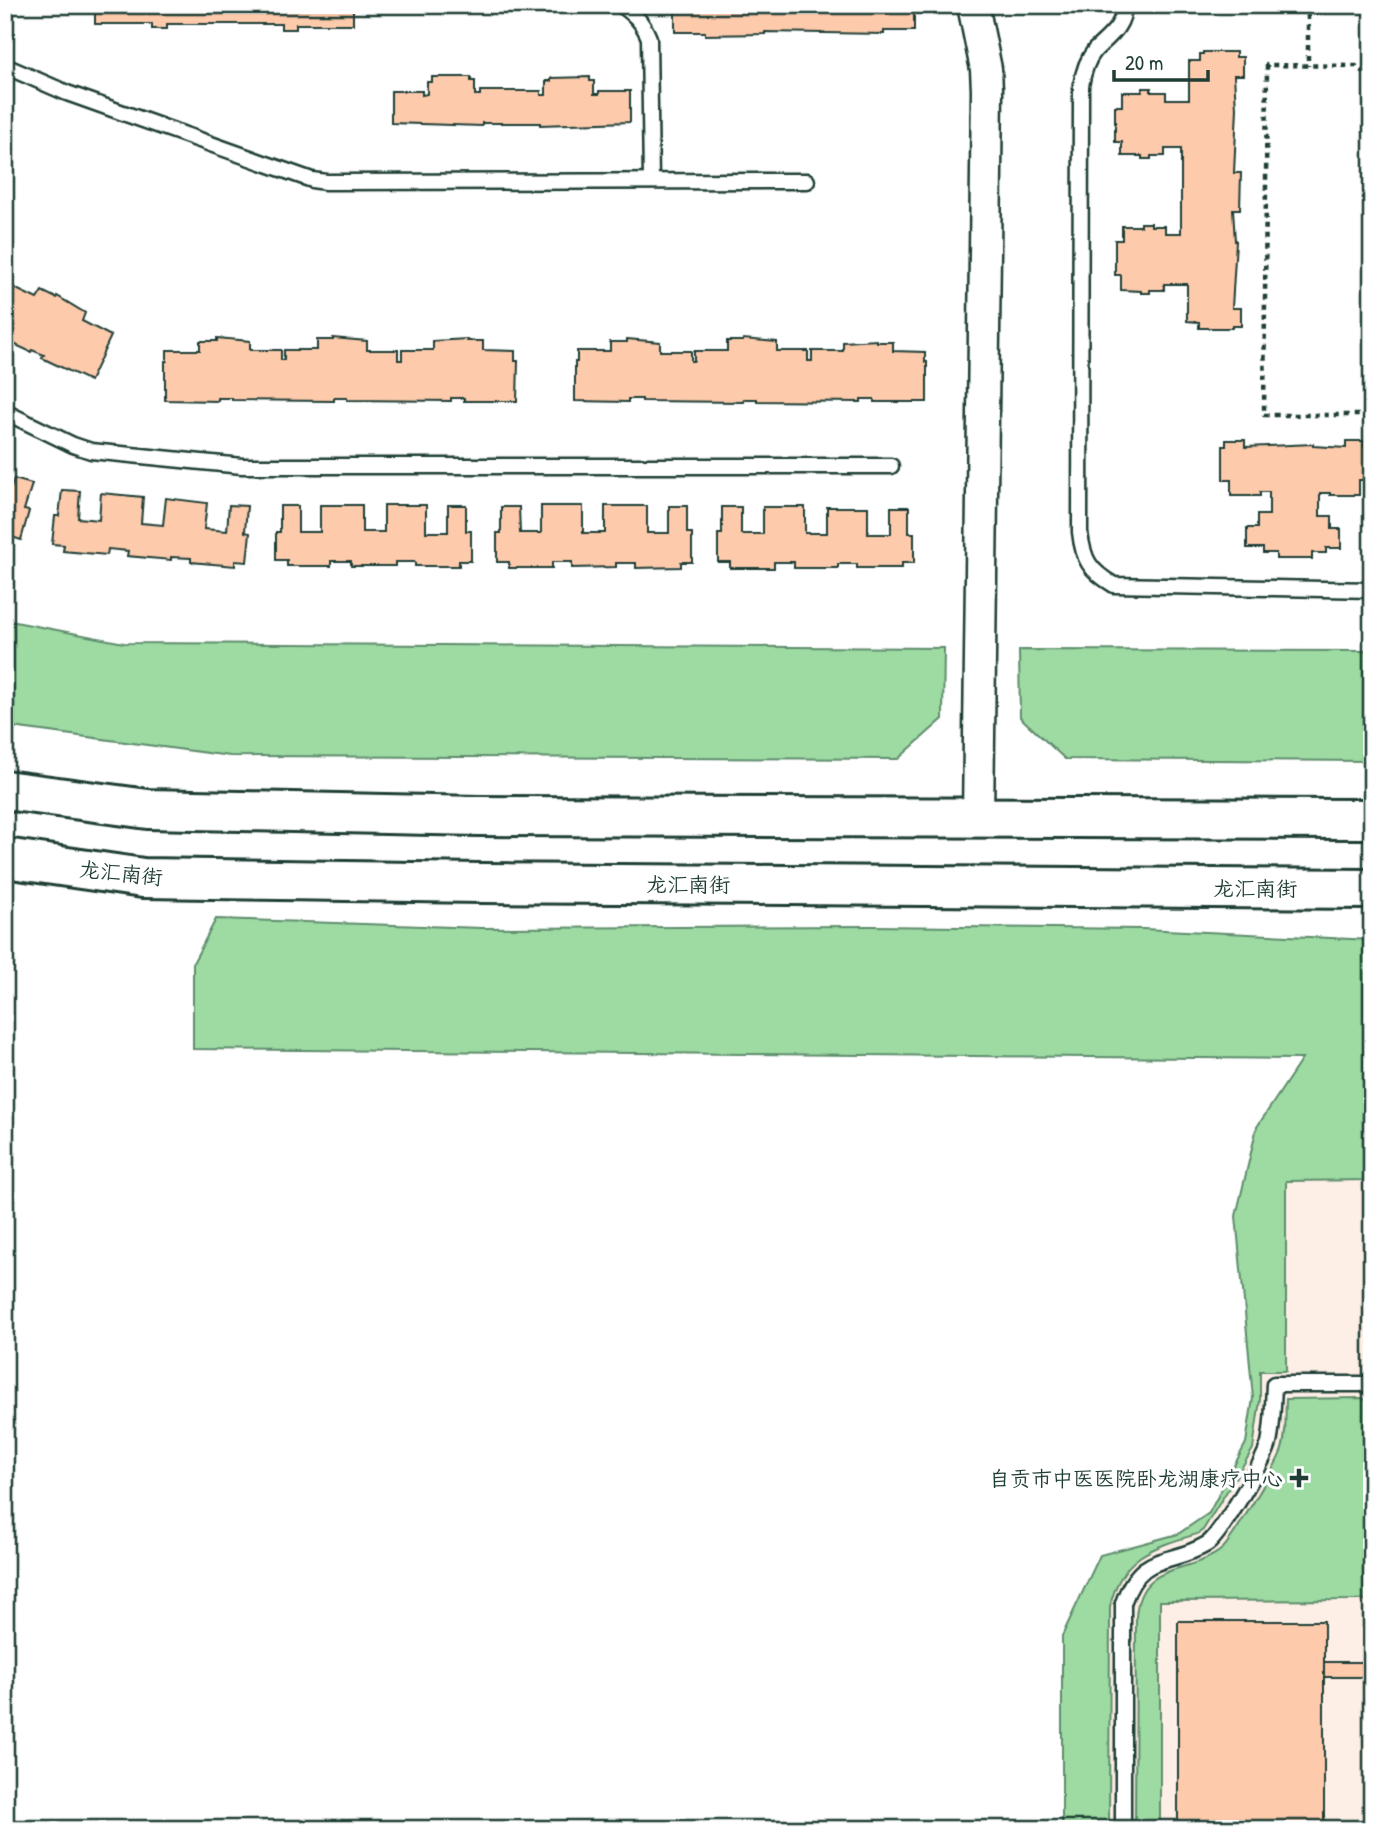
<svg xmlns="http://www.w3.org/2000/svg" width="1377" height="1834" viewBox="0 0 1377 1834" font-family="'Patrick Hand','LXGW WenKai TC',sans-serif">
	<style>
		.built { fill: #feefe6 }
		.green { fill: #9ddba3; stroke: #5e8c6c; stroke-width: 2 }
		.building { fill: #fdcaac; stroke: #1f3d34; stroke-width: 2 }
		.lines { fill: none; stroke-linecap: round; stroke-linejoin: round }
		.service-casing { stroke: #1f3d34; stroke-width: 19 }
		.minor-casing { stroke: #1f3d34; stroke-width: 35 }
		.secondary-casing { stroke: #1f3d34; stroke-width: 44 }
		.path { stroke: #1f3d34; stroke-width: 4.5; stroke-dasharray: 5 5; stroke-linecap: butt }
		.service { stroke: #fff; stroke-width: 14 }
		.minor { stroke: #fff; stroke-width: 30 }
		.secondary { stroke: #fff; stroke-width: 38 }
		.poi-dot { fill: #1f3d34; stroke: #fff; stroke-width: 2.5 }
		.labels { text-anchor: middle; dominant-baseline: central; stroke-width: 6; stroke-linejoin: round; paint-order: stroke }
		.street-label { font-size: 21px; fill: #1f3d34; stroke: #fff }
		.poi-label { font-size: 21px; fill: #1f3d34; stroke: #fff; text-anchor: end }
	</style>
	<rect width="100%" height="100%" fill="#fff"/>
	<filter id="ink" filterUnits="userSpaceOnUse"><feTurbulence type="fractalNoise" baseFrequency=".0143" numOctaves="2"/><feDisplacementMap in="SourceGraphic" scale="14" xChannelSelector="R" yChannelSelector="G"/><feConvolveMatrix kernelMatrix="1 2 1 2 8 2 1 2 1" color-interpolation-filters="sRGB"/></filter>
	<g filter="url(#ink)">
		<path class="built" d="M1303 1059 1372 1060V1829H1062V1636L1100 1555 1178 1534 1209 1513 1246 1443 1253 1398 1236 1216 1257 1127Z"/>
		<path class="green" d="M5 620 124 643 944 648 943 719 898 759 230 756 5 726Z
			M1019 650 1372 651V761L1065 759 1020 717Z
			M216 919 482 928 872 926 1143 929 1372 940V1180L1286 1181V1371H1260V1400L1253 1449 1203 1530 1197 1534C1153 1547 1120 1556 1110 1607L1109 1829H1062V1636L1100 1555 1178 1534 1209 1513 1246 1443 1253 1398 1236 1216 1257 1127 1302 1059 193 1049V963Z
			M1286 1399 1362 1398 1367 1401 1366 1600 1160 1601V1829H1135L1136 1617C1139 1560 1191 1575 1222 1549 1232 1540 1276 1466 1281 1452 1287 1437 1285 1415 1286 1399Z"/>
		<path class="building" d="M95 5H353V24H296V29H281V24H167V29H152V24H95Z
			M675 5H914V31H884V34L765 32V34L705 35V32H675Z
			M1203 52H1236V57H1243V75H1234L1236 108H1237L1234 173H1241L1240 209H1233L1235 241H1236L1232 308H1241V326H1232V328H1199V322L1187 321V284H1164V290H1150V293H1141V291L1121 290V275H1115V240H1122V226H1141V223H1151V226H1165V233H1181V149H1165V156H1151V159H1142V156H1122V142H1115V106H1122V92H1142V88H1151V92H1166V99H1189V61H1200V54H1203Z
			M432 77H471V81H475V95H480V91H541V95H546V81H551V78L590 77V81H594V94H599V91H630V122L540 125V123H482V126L391 123V91H422V95L427 94V82H432Z
			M10 286 37 299 42 291 56 298 57 296 85 313 82 321 111 336 90 381 42 358 44 355 32 350 31 352 5 340V294Z
			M217 338 250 341V350H281V360H284V350H317V340H333V338L367 341V350H398V360H402V350H433V341L467 339V341H483V350L515 351V361H518L517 401H464V398H451V401L347 400V398H334V401L232 400V398H218V401L165 400V361H167V350H200V341H217Z
			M627 339 660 342V351H691V361H694V351H727V341H743V339L777 342V351H808V361H812V351H843V342L877 340V342H893V351L925 352V362H927V402H874V399H861V402L757 401V399H744L743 402 642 401V399H628V402L575 401V362H577V351H610V342H627Z
			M1226 440H1245V447L1313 444V446L1346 448V441H1364V447H1366V480H1359V495H1330V493H1320V516H1332V529H1341V548H1326V553H1312V559H1276V553H1263V548H1247V528H1257V515H1269V492H1260V496H1231V480H1223V446H1226Z
			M14 479 32 484 24 510 29 511 21 540 9 536 8 541 5 540V505Z
			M62 490 80 491 78 518 99 520 101 493 143 497 141 523 163 525 166 498 207 503 204 529 227 531 229 505 247 506 245 532 250 533 247 562 235 561V566L191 562V558L171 557V560L127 556 128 551 108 549 107 555 63 551 64 545 52 544 55 516H59Z
			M320 505H362V532H384V505H426V532H448V505H466V531H471V561H459V566H415V562H395V566H351V561H331V566H287V560H276V532H280V506H298V532H320Z
			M541 506H583V533H605V506H647V533H669V506H687V533H692V562H681V567L636 568V563H616V567L572 568V562H552V568H509V562H497V533H501V507H519L520 533H541Z
			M722 507H741V534H763V507H805V533H827V507H868V534H891V507H909V533H914V563H902V568H857V564H838V568H794V562H774V568H730V562H718V534H722Z
			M1178 1621H1324V1829H1178Z
			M1324 1662H1372V1677H1324Z"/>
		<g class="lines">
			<g class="service-casing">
				<path id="service" d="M621 5C635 14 643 23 649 38L651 181
					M1124 5C1124 27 1108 37 1095 50 1086 61 1083 73 1081 86L1080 532C1083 560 1090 571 1114 585L1372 590
					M5 66 67 93 312 180 326 182 807 181
					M5 412 73 445 91 451 242 466H891
					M1123 1829V1603C1142 1550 1168 1567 1207 1544 1220 1536 1265 1459 1269 1443 1273 1424 1273 1403 1274 1384H1372"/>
			</g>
			<g class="minor-casing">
				<path id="minor" d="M973 5 986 69 987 90 978 818"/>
			</g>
			<g class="secondary-casing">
				<path id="secondary" d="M5 790 148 809 479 816 1372 819
					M5 858 143 878 480 883 1372 889"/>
			</g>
			<path class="path" d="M1308 5V66
				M1372 80 1356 66 1267 65 1264 415H1372"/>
			<use href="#service" class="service"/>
			<use href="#minor" class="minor"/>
			<use href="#secondary" class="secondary"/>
		</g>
	</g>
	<path class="poi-dot" d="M1295.5 1467.5h7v7h7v7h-7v7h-7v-7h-7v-7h7z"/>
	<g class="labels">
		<g class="street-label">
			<text transform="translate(121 873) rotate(6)">龙汇南街</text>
			<text x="688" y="884">龙汇南街</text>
			<text x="1255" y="888">龙汇南街</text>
		</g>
		<g class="poi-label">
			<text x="1283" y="1478">自贡市中医医院卧龙湖康疗中心</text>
		</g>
	</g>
	<rect width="1377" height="1834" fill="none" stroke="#fff" stroke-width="28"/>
	<rect x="14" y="14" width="1349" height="1806" fill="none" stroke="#1f3d34" stroke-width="2.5" filter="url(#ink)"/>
	<path d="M1114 70v10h94v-10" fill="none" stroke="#1f3d34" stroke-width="3.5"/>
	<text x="1125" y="70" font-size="21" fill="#1f3d34" stroke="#ffffff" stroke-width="5" paint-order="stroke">20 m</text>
</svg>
